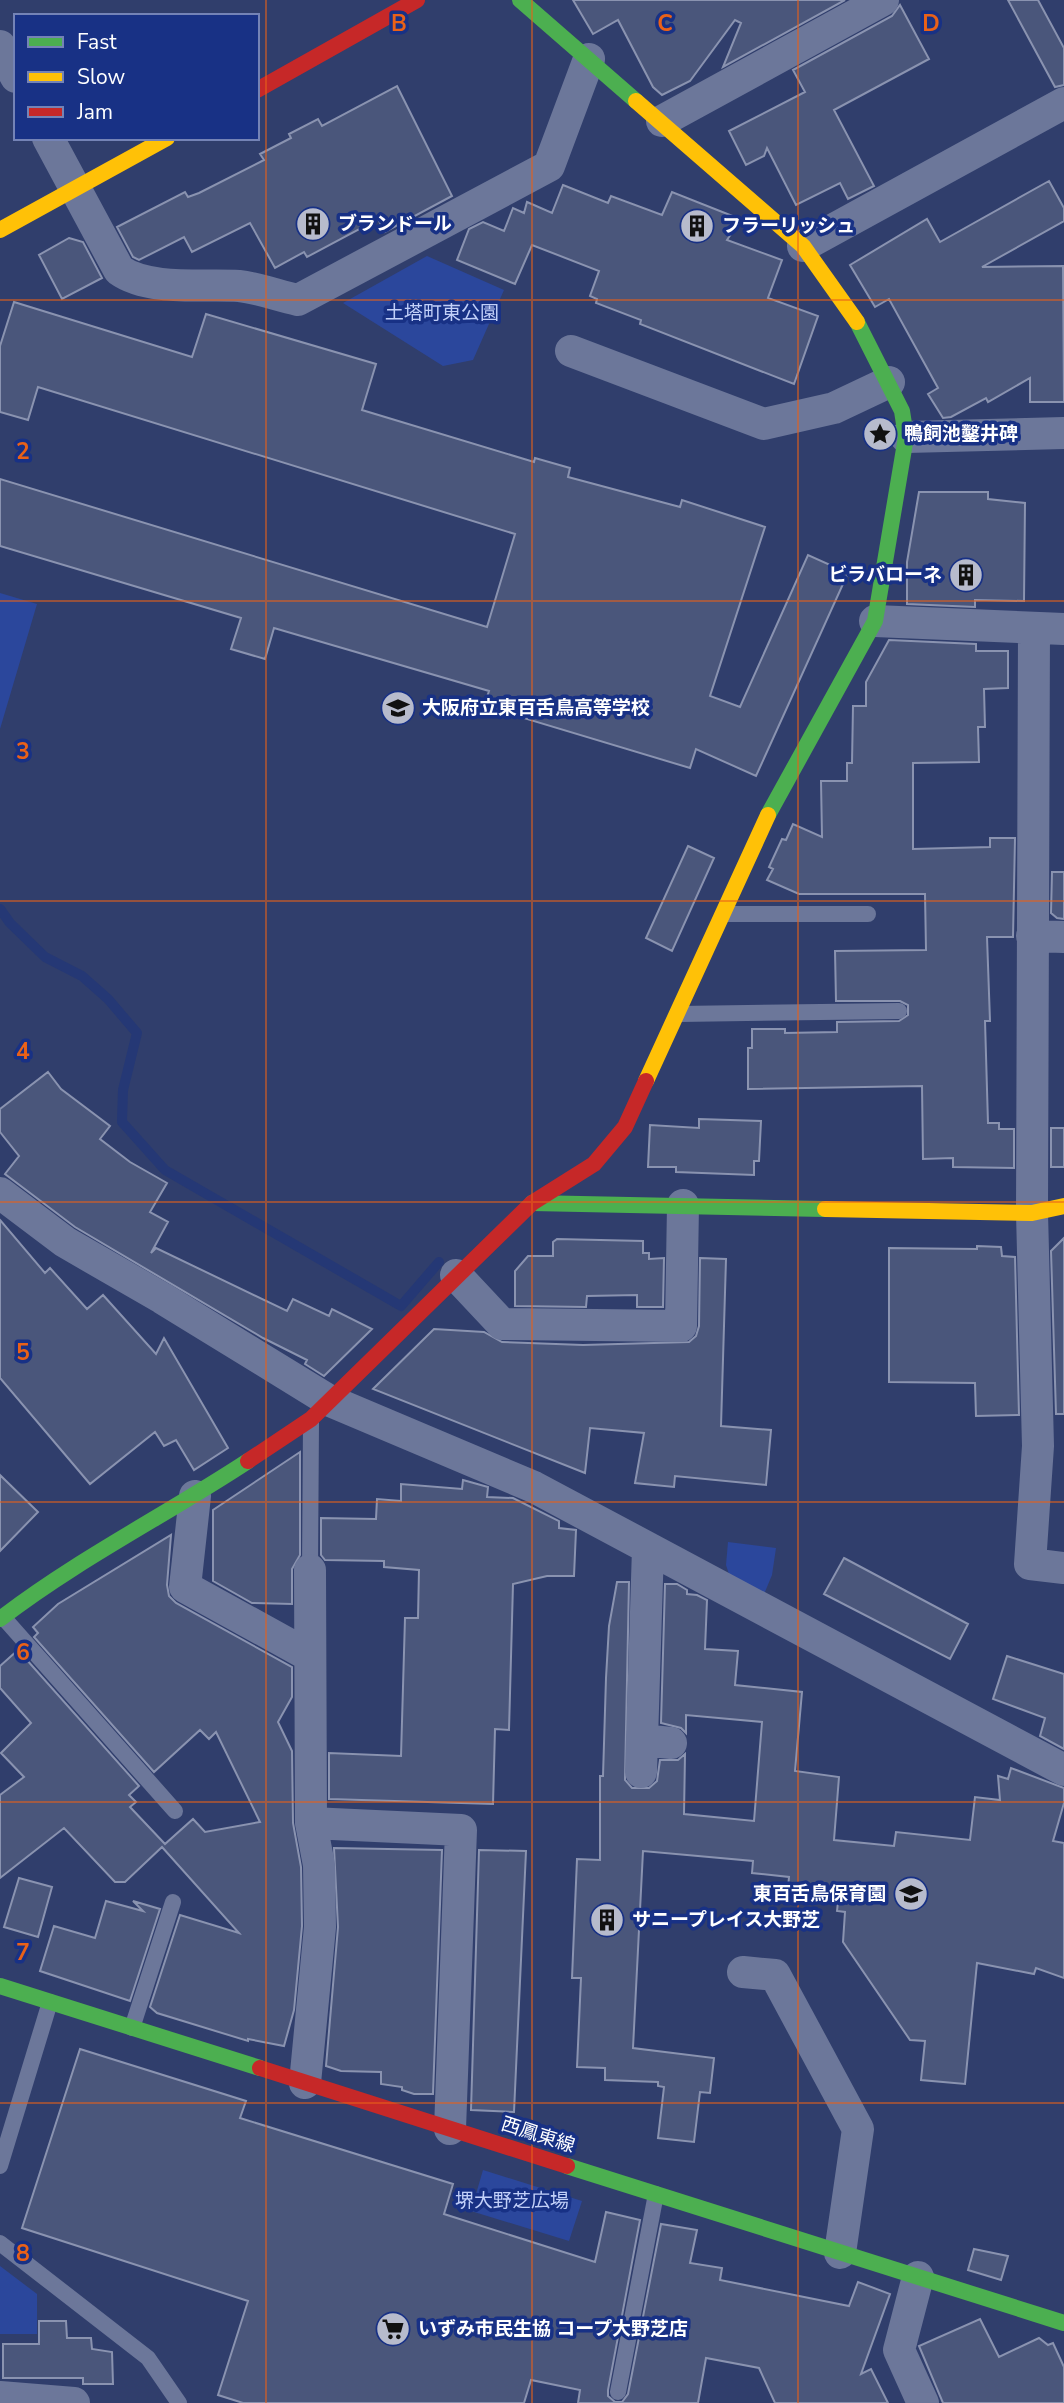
<svg xmlns="http://www.w3.org/2000/svg" width="1064" height="2403" viewBox="0 0 1064 2403" font-family="'Nunito Sans','Noto Sans JP',sans-serif">
	<style>
		.green { fill: #2b479c }
		.lines { fill: none; stroke-linecap: round; stroke-linejoin: round }
		.stream { stroke: #253875; stroke-width: 10 }
		.building { fill: #4a567b; stroke: #8a93b0; stroke-width: 2 }
		.lane { stroke: #6c779a; stroke-width: 16 }
		.street { stroke: #6c779a; stroke-width: 32 }
		.fast { stroke: #4caf50; stroke-width: 16 }
		.slow { stroke: #ffc107; stroke-width: 16 }
		.jam { stroke: #c62828; stroke-width: 16 }
		.grid { fill: none; stroke: #e96118; stroke-width: 2; stroke-opacity: 0.55 }
		.labels { text-anchor: middle; dominant-baseline: central; stroke-width: 7; stroke-linejoin: round; paint-order: stroke }
		.poi-label { font-size: 19px; font-weight: bold; fill: #fff; stroke: #183185; text-anchor: start }
		.park-label { font-size: 19px; fill: #c2d0f9; stroke: #183185 }
		.street-label { font-size: 19px; fill: #fff; stroke: #183185 }
		.grid-label { font-size: 23px; text-anchor: middle; font-weight: bold; fill: #e96118; stroke: #183185; stroke-width: 7; stroke-linejoin: round; paint-order: stroke }
	</style>
	<rect width="100%" height="100%" fill="#303e6c"/>
	<path class="green" d="M427 256 504 290 473 360 443 366 343 303Z
		M0 593 37 604 0 729Z
		M728 1542 776 1548 772 1575 762 1599 732 1583 726 1565Z
		M483 2170 582 2201 569 2241 471 2211Z
		M0 2266 37 2294V2334H0V2382Z"/>
	<g class="lines">
		<path class="stream" d="M0 909 10 923 45 957 82 976 108 999 137 1033 123 1090 122 1122 165 1170 401 1306 439 1262"/>
	</g>
	<path class="building" d="M573 0H845L723 67 741 23 735 20 690 81 662 95 653 87 618 20 593 34Z
		M1008 0H1038L1064 48V85L1055 87Z
		M900 5 929 59 834 110 874 186 848 199 840 183 796 205 767 148 764 156 746 165 729 131 805 92 793 70 892 16Z
		M397 86 452 196 385 232 378 219 307 257 304 252 275 268 250 223 192 252 184 237 139 260 133 257 117 227 185 192 188 197 199 193 264 160 260 154 291 138 289 134 318 119 322 126Z
		M1049 181 1064 208V221L982 267 1063 266 1064 402H1030V378L988 402 986 398 951 417 943 418 928 394 938 388 889 299 875 307 850 265 927 219 940 242Z
		M563 185 608 203 611 196 662 215 672 192 735 217V228L727 240 782 260 768 298 818 316 794 384 640 324 641 320 596 303 597 299 590 296 599 271 532 245 515 284 457 260 469 229 483 222 504 231 513 208 524 213 527 202 552 213Z
		M69 238 83 242 102 278 62 299 39 255Z
		M14 302 192 357 206 314 376 364 362 410 534 462 535 458 570 468 568 477 680 507 682 500 765 527 710 696 740 707 808 555 848 573 756 776 696 749 690 768 484 706 489 691 274 628 265 659 231 649 241 618 0 546V479L487 627 515 534 38 387 28 420 0 412V346Z
		M919 492H988V499L1025 503 1024 601 975 600V607L907 604V562Z
		M889 640 976 644V651H1008V688L984 689 985 727H978L979 762 913 763V849L990 847V838H1015L1013 937H987L990 1021H985L988 1123H999V1129H1014V1168L953 1167V1158L923 1159 922 1086 748 1089V1048H752V1029H785V1033L837 1032V1022L899 1021 908 1015V1005L900 1001H836L835 951 926 950 925 894H799L767 880 773 869 769 867 782 839 786 840 793 824 822 837 821 781H847V763H852L853 706H866V682Z
		M688 846 714 858 672 951 646 938Z
		M1052 872H1064V919L1057 918 1051 913Z
		M48 1072 61 1089 110 1126 100 1139 130 1162 167 1183 150 1212 168 1222 151 1253 156 1248 287 1311 293 1299 329 1316 332 1309 372 1329 324 1376 305 1364 307 1360 263 1338 75 1227 5 1174 19 1156 0 1132V1109Z
		M699 1119 761 1121 759 1161H754V1175L676 1172V1167H648L650 1125 699 1128Z
		M1051 1128H1064V1167H1051Z
		M0 1220 45 1273 50 1268 87 1309 103 1295 156 1354 164 1338 228 1448 194 1470 176 1440 164 1446 155 1432 90 1484 0 1378Z
		M1064 1238V1414H1056L1051 1251Z
		M557 1239 643 1241V1253H649V1259L664 1258 663 1307H637V1295L587 1296 586 1307 515 1306V1271L528 1256H553V1242Z
		M977 1246 1001 1247 1002 1256 1015 1257 1019 1415 976 1416 975 1383 889 1382V1248L977 1249Z
		M700 1258 726 1259 721 1426 771 1430 766 1485 675 1476 674 1487 635 1483 644 1433 590 1428 585 1473 373 1389 434 1329 484 1332 502 1342 583 1345 689 1342 696 1336 699 1326Z
		M300 1452V1555L292 1569V1604L252 1603 213 1581V1510Z
		M0 1475 38 1512 0 1551Z
		M463 1480 488 1487 487 1497 513 1498 559 1521V1528L576 1530 574 1576H547L513 1584 509 1730 495 1729 493 1804 329 1799V1753L401 1756 405 1618H418L419 1570 384 1567V1561L325 1560 321 1555V1518L376 1519 377 1499 401 1501V1484L462 1489Z
		M171 1535 167 1585 169 1596 176 1603 292 1667V1697L278 1722 292 1751 293 1823 301 1867 302 1926 294 2010 284 2046 248 2039V2041L157 2013 150 2007 180 1915 239 1933 162 1847 125 1882H115L64 1828 0 1878V1795L24 1777 1 1753 31 1723 0 1688V1666L18 1650 139 1786 129 1795 136 1802 130 1807 165 1844 193 1819 205 1832 260 1822 216 1732 209 1739 200 1730 154 1772 34 1637 38 1633 33 1627 58 1604Z
		M844 1558 968 1624 950 1659 824 1594Z
		M617 1582H629L625 1780 632 1788H649L657 1781 660 1760H678L685 1754 684 1814 754 1821 762 1722 686 1715V1733L681 1728 661 1723 665 1584H677L687 1590V1594L697 1595 707 1600 705 1649 738 1651 735 1685 802 1692 795 1771 839 1777 834 1840 894 1846 896 1832 970 1840 975 1797 1000 1800 998 1776 1008 1779 1011 1768 1064 1788V1803L1053 1841 1064 1843V1978L1036 1968 1034 1974 977 1963 965 2084 921 2080 925 2041 910 2040 843 1942 845 1912 837 1911 838 1902 787 1898 789 1877 752 1873 753 1861 643 1851 633 2048 714 2058 710 2093 700 2092 694 2142 658 2138 664 2087 658 2086V2082L605 2080V2068L577 2067 581 1978H572L577 1859 600 1860V1776H603L606 1678 609 1626Z
		M1007 1656 1064 1674V1749L1040 1736 1045 1718 993 1699Z
		M334 1848 442 1850 433 2094H414L402 2090V2087L381 2084V2072L341 2071 326 2066 338 1927Z
		M479 1850 526 1851 514 2112 471 2110Z
		M19 1878 52 1887 38 1937 4 1927Z
		M106 1901 143 1911 133 1901 160 1909 130 2001 40 1971 54 1926 95 1938Z
		M80 2049 246 2101 240 2118 453 2184 444 2214 595 2262 606 2212 640 2220 608 2390V2396L615 2402H622L628 2394 661 2224 697 2230 690 2263 722 2268 720 2280 849 2306 858 2282 890 2294 861 2374 871 2369 888 2403H775L759 2368 706 2358 698 2403H578L580 2390 531 2380 524 2403H243L218 2395 248 2301 22 2228Z
		M974 2249 1008 2256 1001 2280 968 2270Z
		M980 2319 999 2357 1039 2338 1048 2345 1053 2343 1064 2367V2403H943L919 2346Z
		M39 2321H66L67 2338H91L92 2349 112 2352 113 2384H83V2378H3V2344H39Z"/>
	<g class="lines">
		<path class="lane" d="M725 914H868
			M679 1014 899 1011
			M310 1570 311 1422
			M3 1617 175 1811
			M132 2028 173 1902
			M0 2166 50 2002
			M0 2243 148 2358 179 2403
			M618 2392 656 2194"/>
		<path class="street" d="M0 46 16 77
			M662 121 883 0
			M48 138 119 270C148 291 204 284 239 286 258 288 279 296 298 300L549 166 589 59
			M803 246 1064 103
			M571 351 764 424 834 408 889 382
			M906 437 1064 433
			M875 621 1064 629
			M1034 629 1032 1213 1038 1446 1030 1564 1064 1568
			M1032 936 1064 937
			M0 1193 65 1242 162 1298 328 1400 534 1487 1064 1770
			M456 1275 502 1324 681 1326 683 1205
			M195 1496 185 1587 310 1656
			M642 1740 671 1743
			M641 1772 648 1548
			M311 1823 461 1830 450 2129
			M743 1972 775 1975 858 2129 840 2253
			M305 2083 320 1927 319 1865 311 1823 310 1570
			M918 2277 899 2350 923 2403
			M0 2397 74 2403"/>
		<path class="fast" d="M520 0 636 101
			M768 815 875 621 906 437 902 411 857 322
			M532 1203 825 1209
			M0 1619C78 1559 166 1515 248 1461
			M0 1986 260 2068
			M567 2166 1064 2323"/>
		<path class="slow" d="M636 101 803 246 857 322
			M0 230 167 138
			M646 1081 768 815
			M825 1209 1032 1213 1064 1206"/>
		<path class="jam" d="M257 90 417 0
			M248 1461 311 1419 532 1203 594 1164 625 1127 646 1081
			M260 2068 567 2166"/>
	</g>
	<path class="grid" d="M266 0V2403M532 0V2403M798 0V2403M0 300H1064M0 601H1064M0 901H1064M0 1202H1064M0 1502H1064M0 1802H1064M0 2103H1064"/>
	<defs>
		<g id="building-disc" transform="scale(1.75)"><circle r="9.5" fill="#b7bbcc" stroke="#183185"/><path d="M-4-6H4V6H1V3H-1V6H-4ZM-2.5-4.3h1.7v1.8h-1.7ZM.8-4.3h1.7v1.8H.8ZM-2.5-1h1.7V.8h-1.7ZM.8-1h1.7V.8H.8Z" fill="#111"/></g>
		<g id="sight-disc" transform="scale(1.75)"><circle r="9.5" fill="#b7bbcc" stroke="#183185"/><path d="M0-6L1.8-2.2L6-1.7L2.9 1.2L3.7 5.4L0 3.3L-3.7 5.4L-2.9 1.2L-6-1.7L-1.8-2.2Z" fill="#111"/></g>
		<g id="school-disc" transform="scale(1.75)"><circle r="9.5" fill="#b7bbcc" stroke="#183185"/><path d="M0-5L7-2L0 1L-7-2ZM-4 1L0 2.5L4 1V4Q0 6-4 4Z" fill="#111"/></g>
		<g id="supermarket-disc" transform="scale(1.75)"><circle r="9.5" fill="#b7bbcc" stroke="#183185"/><path d="M-6-5.5h2.5l.6 2H6L4.5 2H-2.5L-4.4-4H-6ZM-1.5 3.2a1.3 1.3 0 1 0 .1 0ZM3 3.2a1.3 1.3 0 1 0 .1 0Z" fill="#111"/></g>
	</defs>
	<g fill-rule="evenodd">
		<use href="#building-disc" x="313" y="224"/>
		<use href="#building-disc" x="697" y="226"/>
		<use href="#sight-disc" x="880" y="434"/>
		<use href="#building-disc" x="966" y="575"/>
		<use href="#school-disc" x="398" y="708"/>
		<use href="#school-disc" x="911" y="1894"/>
		<use href="#building-disc" x="607" y="1920"/>
		<use href="#supermarket-disc" x="393" y="2329"/>
	</g>
	<g class="labels">
		<g class="poi-label">
			<text x="338" y="224">ブランドール</text>
			<text x="722" y="226">フラーリッシュ</text>
			<text x="904" y="434">鴨飼池鑿井碑</text>
			<text x="942" y="575" text-anchor="end">ビラバローネ</text>
			<text x="422" y="708">大阪府立東百舌鳥高等学校</text>
			<text x="886" y="1894" text-anchor="end">東百舌鳥保育園</text>
			<text x="632" y="1920">サニープレイス大野芝</text>
			<text x="418" y="2329">いずみ市民生協 コープ大野芝店</text>
		</g>
		<g class="park-label">
			<text x="442" y="313">土塔町東公園</text>
			<text x="512" y="2201">堺大野芝広場</text>
		</g>
		<g class="street-label">
			<text transform="translate(538 2135) rotate(18)">西鳳東線</text>
		</g>
	</g>
	<g class="grid-label">
		<text x="399" y="31">B</text>
		<text x="665" y="31">C</text>
		<text x="931" y="31">D</text>
		<text x="23" y="459">2</text>
		<text x="23" y="759">3</text>
		<text x="23" y="1059">4</text>
		<text x="23" y="1360">5</text>
		<text x="23" y="1660">6</text>
		<text x="23" y="1960">7</text>
		<text x="23" y="2261">8</text>
	</g>
	<rect x="14" y="14" width="245" height="126" fill="#183185" stroke="#7483b6" stroke-width="2"/>
	<rect x="28" y="37" width="35" height="10" fill="#4caf50" stroke="#7483b6" stroke-width="2"/>
	<text x="77" y="49" font-size="21" fill="#ffffff">Fast</text>
	<rect x="28" y="72" width="35" height="10" fill="#ffc107" stroke="#7483b6" stroke-width="2"/>
	<text x="77" y="84" font-size="21" fill="#ffffff">Slow</text>
	<rect x="28" y="107" width="35" height="10" fill="#c62828" stroke="#7483b6" stroke-width="2"/>
	<text x="77" y="119" font-size="21" fill="#ffffff">Jam</text>
</svg>
